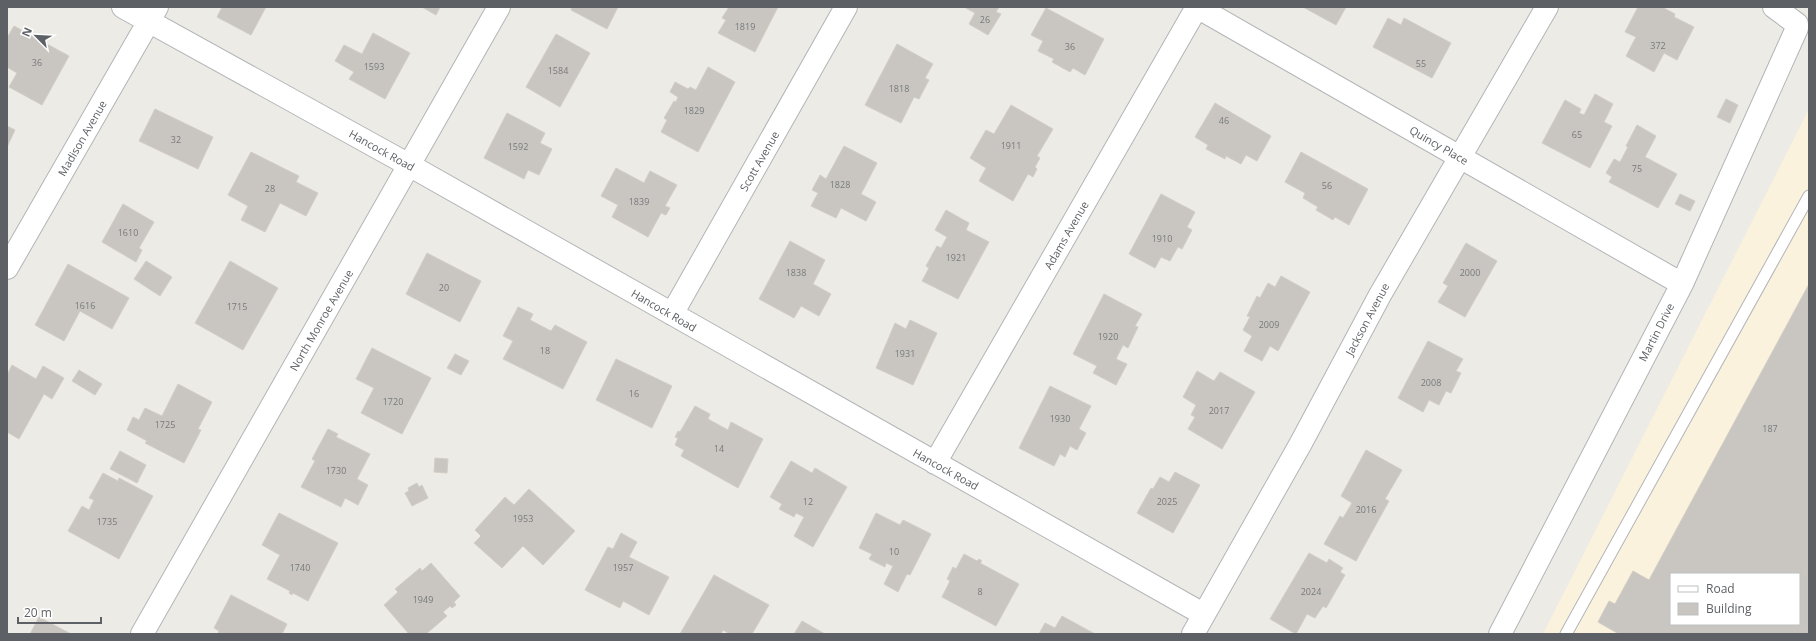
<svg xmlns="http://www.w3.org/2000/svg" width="1816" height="641" viewBox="0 0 1816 641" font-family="'Open Sans',sans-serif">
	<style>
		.commercial { fill: #faf2dd; fill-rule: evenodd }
		.building { fill: #c9c6c2; stroke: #d2cdc4; fill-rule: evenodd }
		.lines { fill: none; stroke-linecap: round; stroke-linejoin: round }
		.lane-casing { stroke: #b2b5b8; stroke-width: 13 }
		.street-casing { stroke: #b2b5b8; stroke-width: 24 }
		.lane { stroke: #fff; stroke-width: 11 }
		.street { stroke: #fff; stroke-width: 22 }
		.labels { text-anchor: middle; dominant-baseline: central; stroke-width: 4; stroke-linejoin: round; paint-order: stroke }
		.number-label { font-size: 9px; fill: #787a7c }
		.street-label { font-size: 11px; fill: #5d6064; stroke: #fff }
	</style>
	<rect width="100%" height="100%" fill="#edebe5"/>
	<path class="commercial" d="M1809 109V634H1543ZM1671 574H1799V624H1671Z"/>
	<path class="building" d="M222 7H266L251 35 217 17Z
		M422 7H440L436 15Z
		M572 7H618L607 29 571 10Z
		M729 7H778L755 52 718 33 726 20 722 18Z
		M964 7H999L996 12 1001 14 988 35 969 24 975 13Z
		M1303 7H1346L1336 25Z
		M1638 7H1662L1675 14 1674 17 1694 27 1677 60 1664 53 1654 72 1626 56 1636 37 1625 32Z
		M1046 8 1104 39 1085 75 1073 68 1070 72 1052 62 1054 59 1038 51 1043 41 1031 35Z
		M1388 18 1401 25 1404 18 1451 43 1432 78 1373 47Z
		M14 26 69 56 42 105 9 87 17 73 7 67V38Z
		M373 33 410 53 385 99 349 79 354 72 335 61 344 45 362 54Z
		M556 34 590 53 560 107 526 87Z
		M897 44 933 64 925 78 929 80 919 99 914 97 901 123 865 105Z
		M708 67 735 82 698 152 661 132 667 120 664 118 674 101 676 102 678 97 670 92 675 82 688 89 690 87 696 90Z
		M1595 94 1613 104 1604 122 1612 126 1590 168 1542 143 1565 100 1581 109 1579 113 1584 115Z
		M1726 99 1738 105 1730 123 1717 117Z
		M1215 103 1271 136 1257 161 1246 155 1241 164 1226 156 1225 159 1206 149 1208 145 1195 137Z
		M1011 105 1053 129 1037 156 1040 158 1035 167 1037 169 1033 177 1028 174 1013 201 979 181 986 168 970 158 986 130 994 134Z
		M155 109 213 137 198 169 139 141Z
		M507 113 545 133 540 143 552 149 539 175 528 170 524 179 484 158Z
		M1637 125 1656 136 1645 157 1677 174 1658 208 1609 182 1612 177 1606 173 1614 159 1620 162 1628 147 1626 146Z
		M7 126 15 130 7 147Z
		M844 146 877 163 861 194 876 202 866 221 841 208 836 218 811 206 818 193 812 190 820 175 826 179Z
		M251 152 299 176 296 182 318 193 306 216 280 203 265 232 241 220 248 206 228 195Z
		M1301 152 1368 189 1349 225 1335 217 1333 220 1316 210 1318 207 1303 198 1305 193 1285 182Z
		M616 168 644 183 650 171 677 185 665 206 670 208 666 215 661 213 648 237 612 217 618 205 601 196Z
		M1161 194 1195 212 1187 227 1192 230 1182 249 1178 247 1170 261 1161 257 1155 268 1129 254Z
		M1680 194 1695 201 1690 211 1675 204Z
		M123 204 154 222 139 248 142 250 136 262 102 242Z
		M946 210 969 223 966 230 989 242 958 299 922 281 929 268 926 266 937 246 941 248 947 237 935 230Z
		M790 241 825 260 813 284 831 294 819 316 801 306 794 318 759 299Z
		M1466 243 1497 261 1465 317 1438 302 1448 286 1443 283Z
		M427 253 481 281 460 322 406 294Z
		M146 261 172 277 160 296 134 279Z
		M230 261 278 288 243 350 195 323Z
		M68 264 129 298 112 329 80 311 64 341 35 325Z
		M1281 276 1310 292 1278 351 1270 346 1262 361 1244 351 1252 336 1243 330 1250 317 1247 316 1257 296 1260 298 1268 283 1275 287Z
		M1809 284V634H1619L1598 622 1609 601 1615 604 1633 571 1649 580ZM1671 574H1799V624H1671Z
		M1104 294 1142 314 1135 326 1138 327 1128 348 1123 345 1116 359 1127 364 1116 385 1093 373 1097 366 1073 354Z
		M518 307 533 314 530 320 551 331 555 325 587 342 563 389 503 359 513 341 503 336Z
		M910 320 937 333 913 385 876 368 895 323 906 329Z
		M1428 341 1463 359 1456 371 1461 373 1451 393 1446 391 1439 405 1429 400 1423 412 1398 398Z
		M372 348 431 378 402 434 361 413 374 388 356 379Z
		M455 354 469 361 461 375 447 368Z
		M616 359 672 386 652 428 596 400Z
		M12 365 36 379 43 366 64 378 52 399 44 394 19 439 7 432V375Z
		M79 370 102 384 95 395 72 381Z
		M1197 371 1214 381 1220 372 1255 392 1222 449 1188 429 1195 417 1191 415 1196 405 1183 397Z
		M178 384 212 402 198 429 201 430 184 463 145 443 147 441 127 430 133 417 139 420 145 408 162 416Z
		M1050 386 1091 406 1079 429 1086 433 1077 450 1070 446 1065 457 1060 454 1054 466 1019 448Z
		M695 406 710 414 708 419 728 430 731 422 763 439 738 488 681 456 684 450 675 445 678 438 675 437 678 431 680 432Z
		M328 429 338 434 336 437 370 454 357 479 368 485 358 505 345 498 341 507 301 487 315 461 312 459Z
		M1366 450 1402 470 1385 499 1389 501 1356 561 1324 544 1340 516 1343 518 1352 503 1341 496Z
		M120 451 146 465 137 483 110 469Z
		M435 458 448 459 447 473 434 472Z
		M791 461 812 473 815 468 847 487 813 547 794 536 804 517 796 513 794 517 779 509 782 504 770 497Z
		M1175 472 1200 485 1173 533 1137 513 1151 488 1153 489 1160 477 1169 482Z
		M103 473 118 481 119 478 153 496 119 559 68 531 82 506 89 510 94 500 89 498Z
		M417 483 419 487 422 485 428 498 412 506 405 493 409 491 408 488Z
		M529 489 575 531 543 565 523 546 502 568 474 543 481 536 475 530 505 497 514 505Z
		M279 513 338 543 308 601 293 593 292 595 289 593 290 591 267 579 280 555 262 545Z
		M876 513 900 525 903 520 931 534 910 575 907 574 898 592 884 584 893 566 886 563 885 567 869 559 872 554 859 548Z
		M621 533 637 542 629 557 669 577 649 615 623 601 620 608 585 590 608 547 613 549Z
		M1309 553 1327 563 1329 559 1343 568 1340 572 1345 575 1326 608 1323 606 1315 618 1307 614 1296 634 1270 619Z
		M964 554 977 561 979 559 982 561 980 563 1019 584 996 626 942 597 950 581 947 579 953 567 956 569Z
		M431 563 460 596 454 602 456 605 452 608 450 606 443 612 447 616 426 634H409L384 605 398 592 395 589 420 568 422 571Z
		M714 575 769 605 752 634H730L723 630 721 634H680Z
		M231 595 287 624 282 634H218L219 631 214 628Z
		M1062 616 1095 634H1039L1045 623 1055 628Z
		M39 617 71 634H30Z
		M802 621 825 634H794Z"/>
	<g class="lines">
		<g class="lane-casing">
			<path id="lane" d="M1566 634 1809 196"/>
		</g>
		<g class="street-casing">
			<path id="street" d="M123 7 409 165 1203 614
				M1197 7 1682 284
				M7 268 157 7
				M672 314 846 7
				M935 463 1197 7
				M142 634 499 7
				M1193 634 1301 443 1380 295 1547 7
				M1500 634 1682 284 1797 28V24L1774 7"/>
		</g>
		<use href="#lane" class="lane"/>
		<use href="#street" class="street"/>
	</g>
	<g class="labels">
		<g class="number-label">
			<text x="985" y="19">26</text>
			<text x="745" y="26">1819</text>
			<text x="1658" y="45">372</text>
			<text x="1070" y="46">36</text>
			<text x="37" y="62">36</text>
			<text x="1421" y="63">55</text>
			<text x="374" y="66">1593</text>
			<text x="558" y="70">1584</text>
			<text x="899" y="88">1818</text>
			<text x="694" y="110">1829</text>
			<text x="1224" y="120">46</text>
			<text x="1577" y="134">65</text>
			<text x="176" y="139">32</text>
			<text x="1011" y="145">1911</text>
			<text x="518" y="146">1592</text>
			<text x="1637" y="168">75</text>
			<text x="840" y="184">1828</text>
			<text x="1327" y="185">56</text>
			<text x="270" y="188">28</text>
			<text x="639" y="201">1839</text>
			<text x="128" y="232">1610</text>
			<text x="1162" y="238">1910</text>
			<text x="956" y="257">1921</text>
			<text x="796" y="272">1838</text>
			<text x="1470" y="272">2000</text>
			<text x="444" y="287">20</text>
			<text x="85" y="305">1616</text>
			<text x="237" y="306">1715</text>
			<text x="1269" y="324">2009</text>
			<text x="1108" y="336">1920</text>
			<text x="545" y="350">18</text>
			<text x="905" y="353">1931</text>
			<text x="1431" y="382">2008</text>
			<text x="634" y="393">16</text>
			<text x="393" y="401">1720</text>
			<text x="1219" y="410">2017</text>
			<text x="1060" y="418">1930</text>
			<text x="165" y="424">1725</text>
			<text x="1770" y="428">187</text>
			<text x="719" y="448">14</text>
			<text x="336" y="470">1730</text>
			<text x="808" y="501">12</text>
			<text x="1167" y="501">2025</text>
			<text x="1366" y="509">2016</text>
			<text x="523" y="518">1953</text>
			<text x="107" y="521">1735</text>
			<text x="894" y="551">10</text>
			<text x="300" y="567">1740</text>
			<text x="623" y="567">1957</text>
			<text x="980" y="591">8</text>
			<text x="1311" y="591">2024</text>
			<text x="423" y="599">1949</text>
		</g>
		<g class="street-label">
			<text transform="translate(82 138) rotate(-60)">Madison Avenue</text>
			<text transform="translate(1439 145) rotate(30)">Quincy Place</text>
			<text transform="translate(382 150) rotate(29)">Hancock Road</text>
			<text transform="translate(759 161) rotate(-60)">Scott Avenue</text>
			<text transform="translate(1066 235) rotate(-60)">Adams Avenue</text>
			<text transform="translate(664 310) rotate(30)">Hancock Road</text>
			<text transform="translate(1367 319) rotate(-62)">Jackson Avenue</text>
			<text transform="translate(321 320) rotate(-60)">North Monroe Avenue</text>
			<text transform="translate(1656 332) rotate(-63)">Martin Drive</text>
			<text transform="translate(946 469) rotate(29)">Hancock Road</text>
		</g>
	</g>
	<rect width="1816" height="641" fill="none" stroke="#5d6064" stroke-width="16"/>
	<rect x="1670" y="573" width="130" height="52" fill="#ffffff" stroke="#bebfc1"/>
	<rect x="1678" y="586" width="20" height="6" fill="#ffffff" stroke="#bebfc1"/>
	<text x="1706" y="593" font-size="12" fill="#5d6064">Road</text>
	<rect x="1678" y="603" width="20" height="12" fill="#c9c6c2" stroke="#bebfc1"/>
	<text x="1706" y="613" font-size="12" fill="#5d6064">Building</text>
	<g transform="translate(36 36) rotate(294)" stroke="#ffffff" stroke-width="3" paint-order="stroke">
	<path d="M0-3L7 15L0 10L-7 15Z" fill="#5d6064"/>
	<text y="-6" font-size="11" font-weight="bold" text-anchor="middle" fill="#5d6064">N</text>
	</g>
	<path d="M18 617v6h83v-6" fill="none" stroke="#5d6064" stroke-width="2"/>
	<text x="24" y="617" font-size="12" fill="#5d6064" stroke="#ffffff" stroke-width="3" paint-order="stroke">20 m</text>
</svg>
